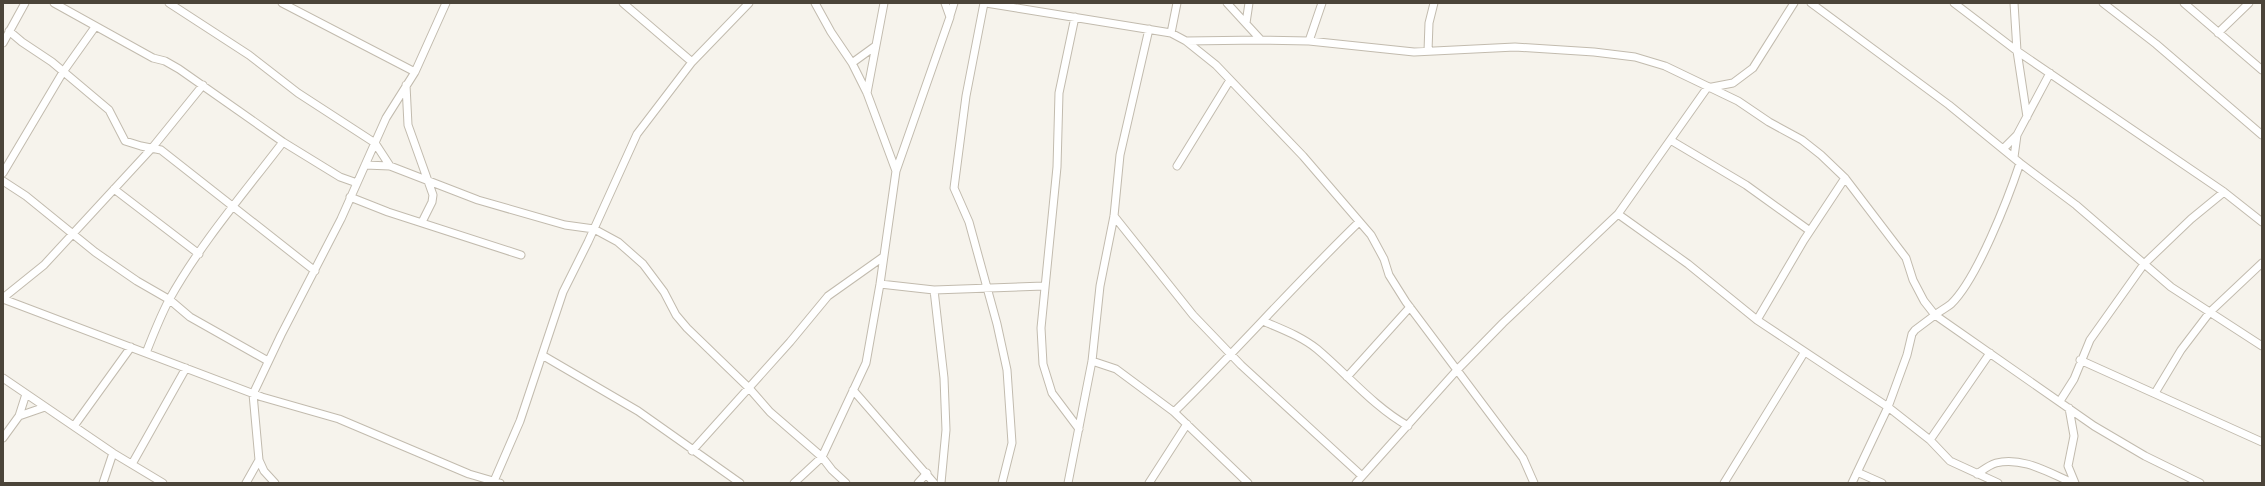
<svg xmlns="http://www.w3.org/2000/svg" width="2265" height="486" viewBox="0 0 2265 486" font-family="Mulish,sans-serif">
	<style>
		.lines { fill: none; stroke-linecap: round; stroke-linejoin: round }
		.street-casing { stroke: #c2bbae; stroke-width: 9 }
		.street { stroke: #fff; stroke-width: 7 }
	</style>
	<rect width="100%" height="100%" fill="#f6f3ec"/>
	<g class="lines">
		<g class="street-casing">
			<path id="street" d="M54 3 153 58 165 61 179 69 283 142 340 177 357 183
				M169 3 249 55 298 93 375 143 390 166
				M282 3 415 72
				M623 3 692 62
				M984 3 966 96 954 188 969 222 997 324 1007 370 1012 443 1002 483
				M986 3 1171 33 1186 41 1216 65 1303 156 1371 235 1384 259 1389 275 1406 302 1523 458 1534 483
				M1227 3 1261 40 1309 41 1414 52 1515 47 1594 52 1635 57 1665 66 1738 101 1769 122 1802 140 1821 155 1845 178 1906 258 1913 280 1924 301 1935 315 1915 330 1912 334 1907 355 1888 407 1757 320 1688 264 1618 214
				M1811 3 1949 105 2020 163 2076 205 2171 287 2262 346
				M1954 3 2017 51 2224 192 2262 222
				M2014 3 2017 51 2027 117
				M2103 3 2156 44 2262 135
				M2184 3 2262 70
				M950 16 954 3
				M1075 17 1059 93 1057 167 1041 328 1043 364 1052 393 1079 429
				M1246 23 1249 3
				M9 31 22 42 52 62 109 110 125 141 141 146 161 150 315 271
				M1171 33 1177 3
				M2218 33 2249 3
				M1186 41 1261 40
				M1309 41 1322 3
				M3 43 25 3
				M1428 51 1429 23 1434 3
				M852 63 874 47
				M406 85 408 125 433 195 432 202 422 222
				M867 93 884 3
				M1672 141 1746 185 1810 231
				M2003 149 2017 135 2050 73
				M2014 157 2017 135
				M2020 163C2008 199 1977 279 1951 304 1946 308 1940 311 1935 315L2094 426 2145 456 2200 483
				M365 165 390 166 478 200 565 225 594 229 618 242 643 264 664 292 676 315 687 328 749 388 770 412 822 457 832 470 846 483
				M1177 166 1230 80
				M896 171 950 17 945 3
				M3 173 63 72 95 27
				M3 181 26 196 95 252 137 281 170 300 190 317 268 361
				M114 189 199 254
				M350 197 388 212 521 255
				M1114 216 1193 315 1241 365 1362 476
				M880 284 934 290 1044 286
				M934 290 944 378 946 430 941 483
				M3 298 44 265 152 148 203 85
				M3 299 262 397 339 419 469 474 500 483
				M1757 320 1804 240 1845 178
				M1263 321C1281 329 1301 336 1317 349 1348 375 1373 406 1408 426
				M146 353C153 335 160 317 169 300 200 244 244 193 283 142
				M542 355 638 411 740 483
				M2080 360 2262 442
				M1092 361 1116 369 1174 412 1248 483
				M1347 377 1410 307
				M3 378 113 453 163 483
				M853 390 934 483
				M2155 393 2181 350 2210 312 2262 263
				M2060 401 2074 379 2090 340 2144 264 2191 219 2224 192
				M2069 408 2074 436 2068 466 2075 483
				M1174 412C1237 350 1296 283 1359 222
				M19 416 45 407
				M74 426 131 347
				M3 438 19 416 26 394
				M1930 440 1990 353
				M692 451 790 342 828 296 883 257
				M132 464 186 368
				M1857 472 1882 483
				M1977 474C1983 470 1989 465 1996 463 2022 456 2049 473 2073 483
				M494 481 520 421 563 292 588 242 637 134 692 62 749 3
				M103 483 113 453
				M246 483 259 460
				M275 483 264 471 259 460 253 394 281 335 341 219 386 118 415 72 446 3
				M794 483 822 457 866 363 880 284 896 171 867 93 852 63 831 32 815 3
				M918 483 927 473
				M1068 483 1092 361 1100 286 1114 216 1120 155 1149 29
				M1149 483 1187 424
				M1356 483 1457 370 1503 323 1618 214 1707 88 1733 83 1753 68 1794 3
				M1724 483 1804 353
				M1852 483 1888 407 1930 440 1950 461 1998 483"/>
		</g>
		<use href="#street" class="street"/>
	</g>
	<rect width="2265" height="486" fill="none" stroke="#4b4439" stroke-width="8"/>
</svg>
